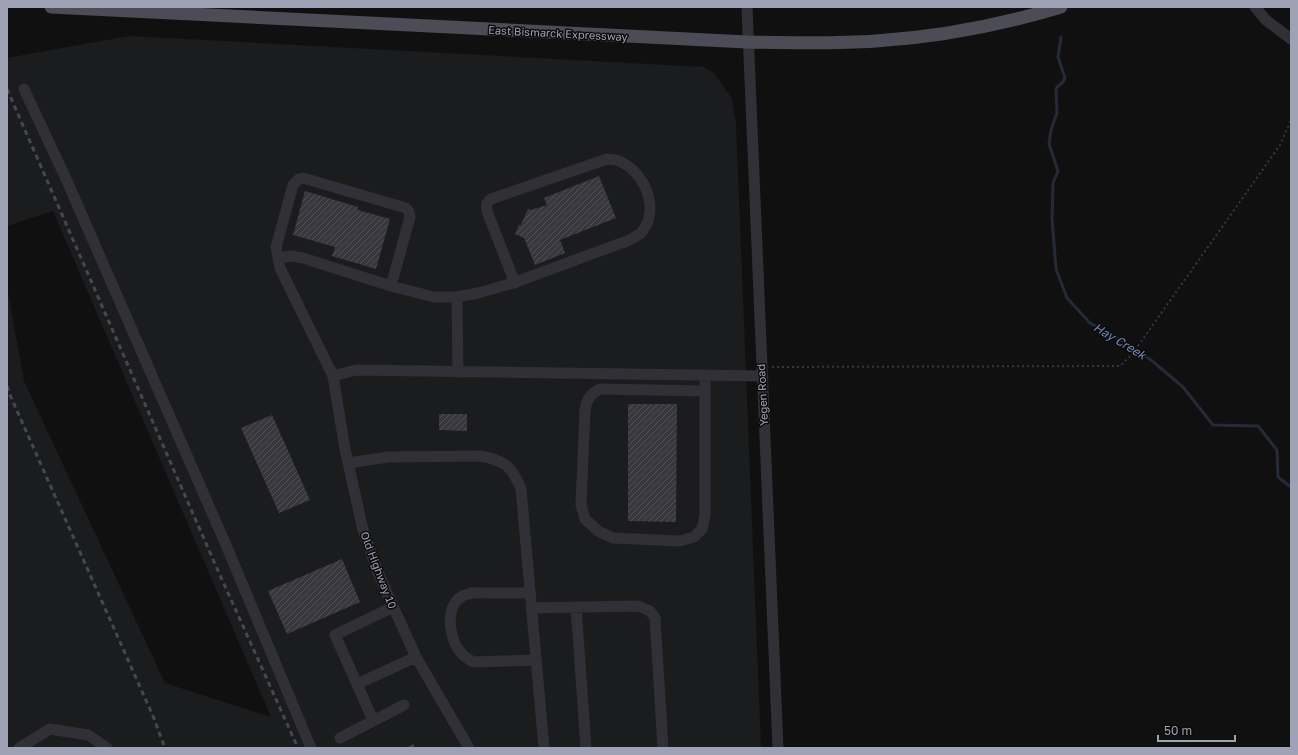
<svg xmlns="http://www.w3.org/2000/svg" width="1298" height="755" viewBox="0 0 1298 755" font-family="'Golos Text',sans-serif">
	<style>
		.built { fill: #1b1c1e }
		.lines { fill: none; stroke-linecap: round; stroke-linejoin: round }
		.stream { stroke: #252b36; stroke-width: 3 }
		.building { fill: url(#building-hatch) }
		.path { stroke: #36373e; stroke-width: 2; stroke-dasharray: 2 3; stroke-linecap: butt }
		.minor { stroke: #313037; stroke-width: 11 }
		.major { stroke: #4c4c56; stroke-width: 13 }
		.rail { stroke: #474750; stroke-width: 3; stroke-dasharray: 5 4; stroke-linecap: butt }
		.labels { text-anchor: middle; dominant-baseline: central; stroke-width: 3; stroke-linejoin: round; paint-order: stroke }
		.street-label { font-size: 11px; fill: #9fa1b4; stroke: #0b0b0c }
		.water-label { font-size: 12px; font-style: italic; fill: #7286b3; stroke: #0b0b0c }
	</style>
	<defs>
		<pattern id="building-hatch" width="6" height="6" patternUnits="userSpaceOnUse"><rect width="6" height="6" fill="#37373d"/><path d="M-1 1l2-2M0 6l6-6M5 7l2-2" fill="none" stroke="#515157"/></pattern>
	</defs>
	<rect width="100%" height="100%" fill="#101011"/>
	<path class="built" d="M129 36 704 67 715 74 732 99 736 124 761 748H7V287L24 381 165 683 271 717 53 211 7 226V58Z"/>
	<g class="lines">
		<path class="stream" d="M1061 37 1058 57 1065 78 1063 82 1057 87 1056 91 1057 113 1051 130 1049 144 1058 171 1053 183 1052 219 1056 269 1067 298 1090 323 1125 342 1151 360 1183 387 1213 425 1258 426 1277 450 1278 477 1291 487"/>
	</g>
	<path class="building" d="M599 176 616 218 560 240 565 253 535 265 524 238 515 234 519 225H521L528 209 531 210 547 205 544 198Z
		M305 191 358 207V210L390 219 376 269 332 256 335 247 293 235Z
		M628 404H677L676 522 628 521Z
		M439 414H467V431L439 430Z
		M272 415 310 500 279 513 241 428Z
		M342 559 360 602 287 634 268 591Z
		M413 744 416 748H406Z"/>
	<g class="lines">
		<path class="path" d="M772 367 1120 366 1133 353 1280 145 1291 120"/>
		<path class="minor" d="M747 7 778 748
			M1255 7 1266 20 1291 39
			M24 89 67 181 226 545 311 748
			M278 258 291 256 303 258 391 286 434 297H457L478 293 513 283 627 241C632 238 637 236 641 233 661 210 645 172 619 161 615 159 610 160 607 159L491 199C485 203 486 207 488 214L515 283
			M391 286 410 217 409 212 406 208 303 178 299 179 293 185 276 247 280 268 333 376 345 449 363 530 379 575 416 657 469 748
			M457 297 458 372
			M705 375V515L702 529 694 537 680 541 613 538 598 531 585 519 581 505 585 410C587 399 590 394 600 389L705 391
			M333 376 356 370 762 376
			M349 463 388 457 481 456C505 461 512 466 521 489L544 748
			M530 593C516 593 501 593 487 593 481 593 474 592 468 594 450 598 448 619 452 634 455 647 462 657 474 662L536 660
			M393 607 335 635 357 684 416 657
			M576 607 586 748
			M531 608 638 606 650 611 655 618 663 748
			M357 684 373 720
			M340 738 404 705
			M19 748 50 729 88 735 107 748"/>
		<path class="major" d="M51 7 747 42C790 43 833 44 876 41 938 37 1001 25 1061 7"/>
		<path class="rail" d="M7 89 215 564 298 748
			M7 386 10 395 153 716 165 748"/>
	</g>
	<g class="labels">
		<g class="street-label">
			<text transform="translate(558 33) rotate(3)">East Bismarck Expressway</text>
			<text transform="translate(762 395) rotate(-93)">Yegen Road</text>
			<text transform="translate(379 570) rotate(69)">Old Highway 10</text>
		</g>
		<g class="water-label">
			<text transform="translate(1120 341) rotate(31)">Hay Creek</text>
		</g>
	</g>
	<rect width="1298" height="755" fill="none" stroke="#9fa1b4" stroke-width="16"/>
	<path d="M1158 735v6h77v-6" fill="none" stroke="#9fa1b4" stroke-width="2"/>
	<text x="1164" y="735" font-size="12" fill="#9fa1b4" stroke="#0b0b0c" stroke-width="3" paint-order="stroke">50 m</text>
</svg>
